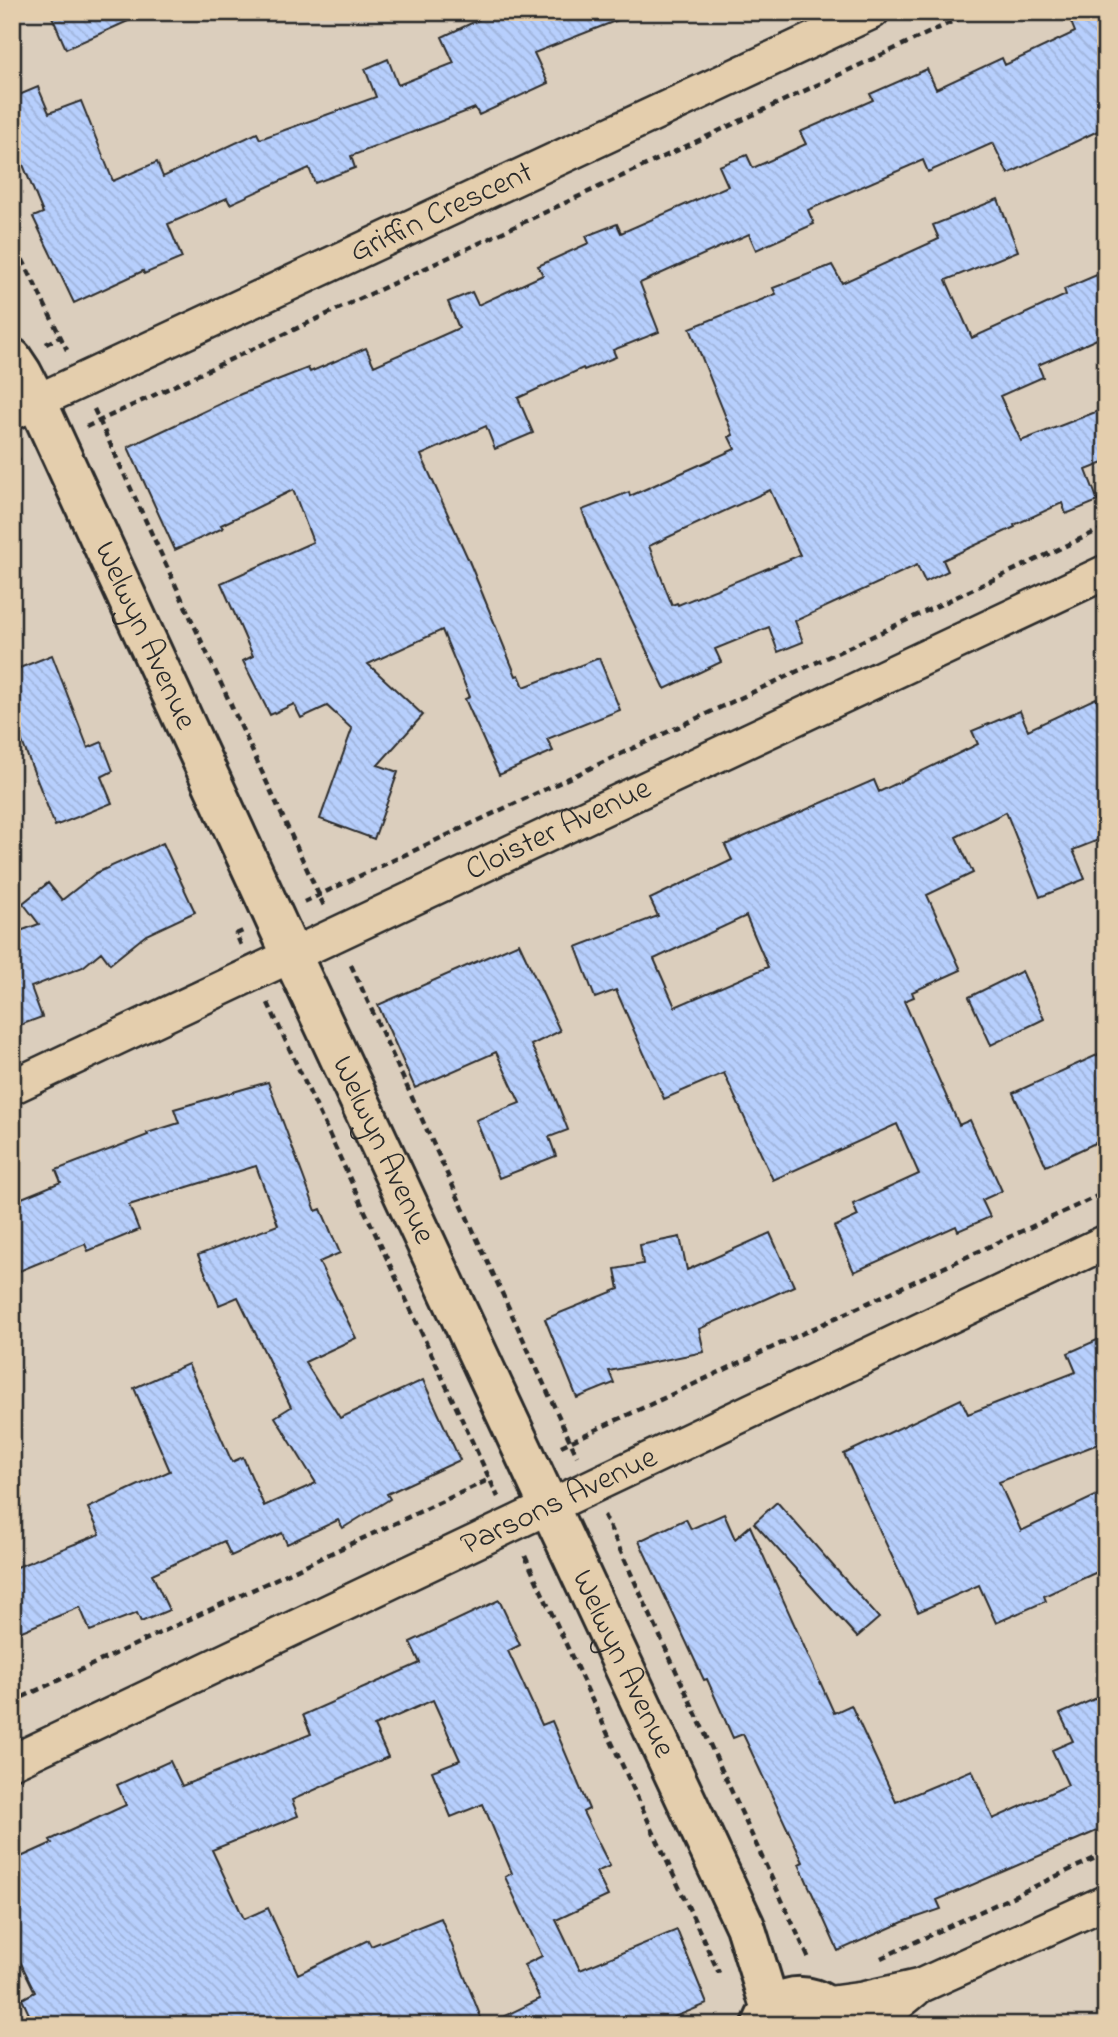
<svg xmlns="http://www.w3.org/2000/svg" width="1118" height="2037" viewBox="0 0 1118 2037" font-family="'Indie Flower',sans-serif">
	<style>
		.building { fill: url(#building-back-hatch); stroke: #2b2b2b; stroke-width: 2; fill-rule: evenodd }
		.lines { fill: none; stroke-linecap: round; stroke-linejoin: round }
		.street-casing { stroke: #2b2b2b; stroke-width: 38 }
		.secondary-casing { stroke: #2b2b2b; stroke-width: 44 }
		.path { stroke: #2b2b2b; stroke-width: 4.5; stroke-dasharray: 7 5; stroke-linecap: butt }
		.street { stroke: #e4cead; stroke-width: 33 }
		.secondary { stroke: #e4cead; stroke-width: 38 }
		.labels { text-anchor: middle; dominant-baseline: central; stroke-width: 5; stroke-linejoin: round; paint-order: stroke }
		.street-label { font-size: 32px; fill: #2b2b2b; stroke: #e4cead }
	</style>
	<defs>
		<pattern id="building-back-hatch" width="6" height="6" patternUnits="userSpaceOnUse" patternTransform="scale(1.75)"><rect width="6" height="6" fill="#b7cffd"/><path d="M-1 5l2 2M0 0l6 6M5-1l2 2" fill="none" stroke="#9eb2d9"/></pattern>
	</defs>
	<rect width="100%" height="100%" fill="#dbcebd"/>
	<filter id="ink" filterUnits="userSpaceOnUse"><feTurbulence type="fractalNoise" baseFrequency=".0143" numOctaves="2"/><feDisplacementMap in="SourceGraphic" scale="14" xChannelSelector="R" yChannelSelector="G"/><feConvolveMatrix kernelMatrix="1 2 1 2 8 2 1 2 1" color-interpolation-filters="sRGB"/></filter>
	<g filter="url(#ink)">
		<path class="building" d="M50 12H148L66 49Z
			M495 12H633V14L534 53 548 83 479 115 475 108 351 156 355 168 315 183 309 168 230 204 227 198 168 224 182 258 144 274 143 271 74 303 33 217 43 213 12 138V98L38 87 49 113 81 101 113 181 157 162 163 177 257 133 260 139 376 97 365 69 388 59 398 85 454 63 442 37Z
			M1067 12H1106V127L1008 174 993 143 928 172 923 160 808 210 814 224 756 250 749 234 640 283 659 332 613 350 616 357 584 370 583 368 518 398 533 433 495 449 486 426 421 455 469 561 516 676 519 675 524 687 599 658 620 710 547 739 553 751 499 775 465 699 470 697 442 630 368 664 423 715 378 765 398 772 374 839 320 819 352 729 327 706 301 718 294 704 270 715 243 661 253 656 221 583 313 542 293 490 221 525 223 528 175 550 128 447 241 394 308 368 310 372 366 348 374 366 459 328 448 302 472 292 478 305 543 275 538 266 589 243 586 236 617 224 621 233 728 186 719 166 747 155 753 168 806 144 800 132 873 100 870 94 927 69 936 89 1002 58 1005 65 1075 32Z
			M998 199 1018 251 946 280 972 338 1066 295 1064 289 1106 271V335L1038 365 1043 377 1000 396 1021 441 1106 408V462L1086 470 1098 501 1066 514 1062 503 1014 525 1015 527 943 560 948 571 925 582 917 565 795 621 803 642 778 652 769 627 715 649 721 662 665 689 594 541 582 510 629 492 630 496 735 449 729 437 733 435 690 328 776 294 773 288 832 265 842 283 939 239 933 225ZM770 490 800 555 678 605 677 603 672 605 649 546Z
			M52 655 88 748 102 742 113 771 101 777 112 803 55 826 12 716V671Z
			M1096 698 1106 719V837L1073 850 1085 879 1040 897 1006 812 956 837 973 873 927 895 961 970 912 992 914 997 904 1001 959 1125 970 1120 1002 1191 982 1200 990 1217 958 1231 956 1226 854 1272 834 1227 858 1216 853 1204 919 1174 897 1124 773 1180 724 1073 664 1099 616 990 595 998 576 947 658 916 650 899 732 860 725 845 874 780 879 792 978 744 972 731 1020 711 1028 730ZM746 916 768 967 675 1007 654 959Z
			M163 843 195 912 146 935 110 964 101 952 83 967 31 987 42 1017 12 1028V934L39 924 23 903 48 883 62 900 96 873Z
			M519 943 560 1031 531 1045 549 1082 568 1130 549 1137 556 1156 499 1178 476 1120 520 1103 496 1052 415 1088 378 1005Z
			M1022 971 1044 1019 991 1045 969 997Z
			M1106 1051V1138L1046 1166 1013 1093Z
			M268 1082 316 1211 321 1209 340 1253 319 1262 356 1338 305 1362 340 1418 423 1380 460 1460 387 1494 390 1499 343 1528 338 1520 287 1544 282 1533 231 1556 224 1541 152 1574 169 1610 141 1622 137 1613 90 1631 80 1607 12 1635V1569L100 1534 88 1508 170 1471 134 1388 188 1364 232 1462 243 1457 264 1506 316 1483 275 1417 291 1407 238 1297 219 1305 198 1255 278 1225 256 1166 129 1205 139 1230 88 1251 85 1244 12 1274V1202L61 1182 56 1170 148 1135 147 1133 179 1123 174 1109Z
			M770 1233 794 1286 699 1329 704 1352 609 1371 614 1383 577 1398 545 1319 619 1289 615 1269 643 1264 640 1245 680 1237 687 1270Z
			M1106 1336V1441L999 1482 1021 1531 1106 1491V1568L1044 1596 1046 1601 996 1623 979 1585 918 1612 844 1454 961 1399 968 1414 1076 1372 1068 1353Z
			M777 1502 879 1618 857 1637 754 1523Z
			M724 1514 735 1539 750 1526 834 1713 851 1705 896 1802 972 1770 993 1819 1068 1785 1052 1750 1073 1741 1060 1714 1106 1694V1827L937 1900 941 1909 903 1922 838 1951 799 1864 803 1862 743 1734 733 1738 707 1679 704 1680 639 1541 686 1519 691 1529Z
			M499 1600 520 1645 508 1651 542 1725 552 1721 589 1809 583 1812 610 1866 596 1872 608 1896 556 1920 580 1970 677 1930 707 2004 669 2019 671 2025H486L540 1999 524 1965 542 1956 505 1877 512 1873 483 1804 451 1817 432 1771 460 1760 433 1700 374 1726 388 1757 292 1800 298 1816 212 1850 244 1919 268 1908 298 1974 368 1940 371 1946 441 1918 484 2025H34L22 1999 35 1992 12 1945V1861L52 1843 50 1840 126 1805 117 1785 170 1761 182 1786 311 1734 303 1715 420 1663 410 1642Z"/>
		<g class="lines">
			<g class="street-casing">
				<g id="street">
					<path id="s1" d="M12 413 872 12"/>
					<path id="s2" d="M12 1087 1106 572"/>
					<path id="s3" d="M12 1762 1106 1242"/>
					<path d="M825 2004 862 1999 920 1986 1106 1902"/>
					<path d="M872 2025 915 1990"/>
				</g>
			</g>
			<g class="secondary-casing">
				<g id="secondary">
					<path id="s4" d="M12 358 22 373 37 402 292 956 745 1926 771 2010"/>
					<path d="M762 2025C776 1986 826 1989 841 2025"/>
				</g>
			</g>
			<path class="path" d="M12 238 67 350
				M46 344 61 336
				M94 409 324 906
				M86 427 973 12
				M14 461 24 456
				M304 902 1106 527
				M241 945 236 934 243 931
				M351 965 577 1456
				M268 1003 498 1497
				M561 1446 1106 1192
				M604 1515 810 1961
				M525 1556 719 1973
				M12 1702 490 1479
				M881 1958 1106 1853"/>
			<use href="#street" class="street"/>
			<use href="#secondary" class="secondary"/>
		</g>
	</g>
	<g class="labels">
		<g class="street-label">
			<text stroke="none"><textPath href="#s1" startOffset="474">Griffin Crescent</textPath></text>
			<text stroke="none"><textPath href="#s4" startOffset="308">Welwyn Avenue</textPath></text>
			<text stroke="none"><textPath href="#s2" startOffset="604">Cloister Avenue</textPath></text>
			<text stroke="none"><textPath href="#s4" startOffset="875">Welwyn Avenue</textPath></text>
			<text stroke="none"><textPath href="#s3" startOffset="606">Parsons Avenue</textPath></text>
			<text stroke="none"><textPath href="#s4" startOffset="1442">Welwyn Avenue</textPath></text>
		</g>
	</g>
	<rect width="1118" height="2037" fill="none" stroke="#e4cead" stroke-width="42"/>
	<rect x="21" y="21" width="1076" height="1995" fill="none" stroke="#2b2b2b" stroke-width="2.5" filter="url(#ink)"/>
</svg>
